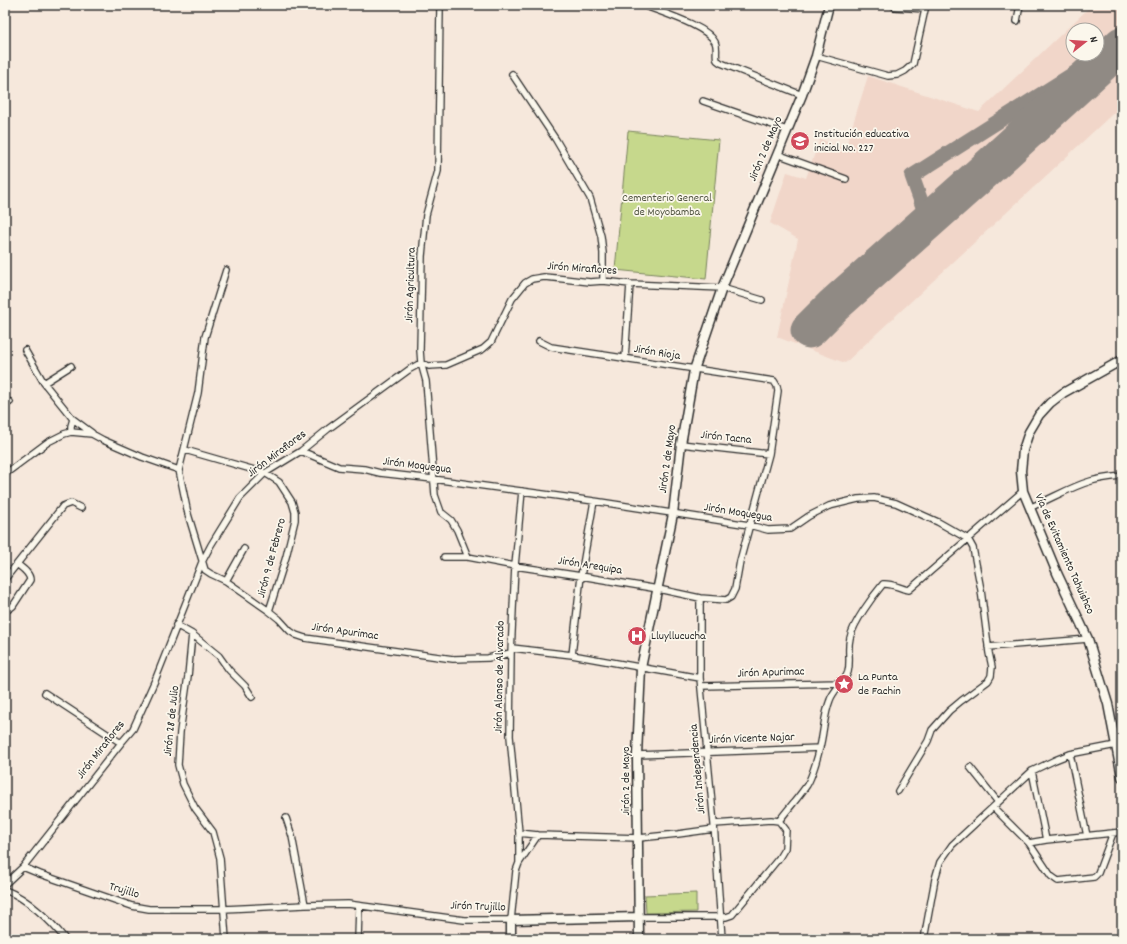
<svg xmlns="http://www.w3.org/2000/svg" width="1127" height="944" viewBox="0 0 1127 944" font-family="Dekko,sans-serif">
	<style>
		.built { fill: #f1d6c9; fill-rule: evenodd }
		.green { fill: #c6d88c; stroke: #78825c }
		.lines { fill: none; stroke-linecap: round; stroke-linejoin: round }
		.taxiway { stroke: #908a84; stroke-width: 15 }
		.runway { stroke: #908a84; stroke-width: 37 }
		.street-casing { stroke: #2b2b2b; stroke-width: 8 }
		.secondary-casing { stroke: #2b2b2b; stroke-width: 11 }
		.street { stroke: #fbf7ec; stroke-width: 5.5 }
		.secondary { stroke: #fbf7ec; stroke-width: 8 }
		.labels { text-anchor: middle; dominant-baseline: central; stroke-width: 3.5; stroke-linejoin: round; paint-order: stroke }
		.poi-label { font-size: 12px; fill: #2b2b2b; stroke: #fbf7ec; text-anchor: start }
		.street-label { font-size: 12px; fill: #2b2b2b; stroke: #fbf7ec }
		.park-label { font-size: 12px; fill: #525643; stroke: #fbf7ec }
	</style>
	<rect width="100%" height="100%" fill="#f6e8dc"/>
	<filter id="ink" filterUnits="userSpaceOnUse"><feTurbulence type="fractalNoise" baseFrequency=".025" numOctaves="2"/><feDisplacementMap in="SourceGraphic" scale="8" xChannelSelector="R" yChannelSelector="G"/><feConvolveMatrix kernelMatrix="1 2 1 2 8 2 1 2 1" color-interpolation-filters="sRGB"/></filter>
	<g filter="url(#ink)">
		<path class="built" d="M1092 5H1122V105L845 363 777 337 798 239 770 223 787 172 806 178 820 139 845 149 868 76 979 112ZM1073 30H1097V54H1073Z"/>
		<path class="green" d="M628 131 719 140 706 279 615 270Z
			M696 893V912L646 913 645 895Z"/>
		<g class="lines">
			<path class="taxiway" d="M928 221 912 176 1122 43"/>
			<path class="runway" d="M809 330 833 306 980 175 1122 45"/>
			<g class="street-casing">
				<path id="street" d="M440 5 438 171 426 215 422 256 420 350 421 363 426 381 435 495 441 512 451 520 457 530 468 557
					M646 6C663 13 707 26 715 42 718 48 715 54 717 60L721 63 802 95
					M895 7 925 9
					M1017 21 1020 5
					M816 56 888 76 897 75 905 71 913 64 926 5
					M512 74 556 140 590 198 601 236 603 253V281
					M703 101 787 130
					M777 154 846 179
					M25 350 44 383 73 419 92 433
					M625 359 630 284
					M44 383 71 366
					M5 405 10 402
					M71 432V426L73 419
					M681 444 769 454
					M185 450 265 473 279 482 292 502 295 512V520L286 557 269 611
					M301 451 339 467 364 469 380 473 433 479 594 501 749 525 768 530 790 529 809 516 829 506 858 499 874 498 896 503 938 522 968 539 973 548 981 590 989 653 992 667 991 676 988 681 961 701 949 711 932 730 928 741 898 791
					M179 470 198 393 205 337 226 270
					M5 474 48 442 64 434 71 432 92 434 103 440 142 457 179 470 188 514 205 570 211 574 226 581 269 611 279 619 290 631 296 635 305 638 453 659 488 658 511 653
					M1031 507C1051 499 1070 487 1091 481 1101 478 1112 477 1122 476
					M444 557H468L515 566 581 576 658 589 700 598 726 600 731 597 735 589 740 561 769 454 778 391 777 386 774 381 551 347 539 341
					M5 579 63 506 71 503 81 508
					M226 581 244 549
					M700 598V678L714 824 722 939
					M5 608 9 609 13 606 30 580C30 573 22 568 17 564
					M176 625 192 634 188 676 180 732 178 765 183 784 195 808 213 832 220 858 226 939
					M192 634 219 656 229 670 245 686 252 697
					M988 647 1088 639
					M512 648 572 655 700 678
					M572 655 581 576 594 501
					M701 686 841 683
					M45 693 121 743
					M1070 754 1087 836
					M637 755 820 748
					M970 767 998 802
					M1032 771 1046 840
					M993 807 1029 843 1046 840 1122 832
					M286 818 292 836 305 905
					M714 824 771 820 779 821
					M519 833 538 835 639 838 678 834 714 829
					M1029 843 1051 876 1058 881 1094 877 1098 873 1113 833
					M519 862V833L510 736 511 653 515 566 522 491
					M23 867 40 874 132 906 149 909H224L305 905 348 904 464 920H511L516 871 519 863 538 835
					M5 884 23 867 121 743 133 729 156 678 202 562 211 545 240 498 265 473 301 451 328 429 410 369 421 363 429 366 446 365 483 349 491 342 512 299 525 283 532 279 544 277 555 278 590 282 603 281 630 284 722 288 762 300
					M5 890C27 898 51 921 65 939
					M639 917H726L732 915 779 858 785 848 786 830 779 821C788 809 799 797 807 785 812 777 818 756 820 747 824 731 824 715 830 700 834 689 844 683 848 672 851 660 847 650 850 638 853 623 873 596 883 584 893 583 900 589 909 590L1023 491
					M358 939 359 906
					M924 939 935 879 940 862 952 845 1032 771 1055 760 1070 754 1116 745"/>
			</g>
			<g class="secondary-casing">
				<path id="secondary" d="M1122 360 1063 393 1050 403 1039 415 1029 432 1023 450 1021 471 1023 491 1057 573 1088 639 1108 704 1122 777
					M511 939V920L639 917
					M639 939 637 755 641 668 673 514 681 444 694 370 722 288 802 95 816 56 829 5"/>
			</g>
			<use href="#street" class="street"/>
			<use href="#secondary" class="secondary"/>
		</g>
	</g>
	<defs>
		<g id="school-disc" transform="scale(1)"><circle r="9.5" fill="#d1495b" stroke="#fbf7ec"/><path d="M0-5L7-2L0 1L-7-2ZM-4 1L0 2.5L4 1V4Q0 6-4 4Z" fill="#fff"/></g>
		<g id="hospital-disc" transform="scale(1)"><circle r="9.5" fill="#d1495b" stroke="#fbf7ec"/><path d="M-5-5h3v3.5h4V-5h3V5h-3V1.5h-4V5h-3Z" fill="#fff"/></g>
		<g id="sight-disc" transform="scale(1)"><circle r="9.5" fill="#d1495b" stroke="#fbf7ec"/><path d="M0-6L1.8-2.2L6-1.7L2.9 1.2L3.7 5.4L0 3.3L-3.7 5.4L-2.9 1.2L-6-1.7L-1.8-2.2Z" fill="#fff"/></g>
	</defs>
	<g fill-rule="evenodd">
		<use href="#school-disc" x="800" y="141"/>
		<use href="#hospital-disc" x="637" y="636"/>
		<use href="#sight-disc" x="844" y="684"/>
	</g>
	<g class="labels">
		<g class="poi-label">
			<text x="814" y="134">Institución educativa<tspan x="814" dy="14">inicial No. 227</tspan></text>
			<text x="651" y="636">Lluyllucucha</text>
			<text x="858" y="677">La Punta<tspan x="858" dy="14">de Fachin</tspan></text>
		</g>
		<g class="street-label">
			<text transform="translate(766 149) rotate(-67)">Jirón 2 de Mayo</text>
			<text transform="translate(582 269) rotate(4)">Jirón Miraflores</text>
			<text transform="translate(411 285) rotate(-88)">Jirón Agricultura</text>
			<text transform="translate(657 353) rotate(9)">Jirón Rioja</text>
			<text transform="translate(726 438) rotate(6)">Jirón Tacna</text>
			<text transform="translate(277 454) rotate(-37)">Jirón Miraflores</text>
			<text transform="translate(668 459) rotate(-82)">Jirón 2 de Mayo</text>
			<text transform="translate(417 466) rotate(7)">Jirón Moquegua</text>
			<text transform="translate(738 513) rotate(9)">Jirón Moquegua</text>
			<text transform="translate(1064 554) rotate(66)">Vía de Evitamiento Tahuishco</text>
			<text transform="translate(272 558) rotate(-75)">Jirón 9 de Febrero</text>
			<text transform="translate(590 566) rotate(9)">Jirón Arequipa</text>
			<text transform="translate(345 632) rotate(8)">Jirón Apurimac</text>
			<text transform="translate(771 673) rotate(-2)">Jirón Apurimac</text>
			<text transform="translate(500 677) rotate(-89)">Jirón Alonso de Alvarado</text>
			<text transform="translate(172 721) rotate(-84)">Jirón 28 de Julio</text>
			<text transform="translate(752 739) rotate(-2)">Jirón Vicente Najar</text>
			<text transform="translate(101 750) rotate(-52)">Jirón Miraflores</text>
			<text transform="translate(698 769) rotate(-95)">Jirón Independencia</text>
			<text transform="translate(626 781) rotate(-90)">Jirón 2 de Mayo</text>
			<text transform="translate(124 891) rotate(17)">Trujillo</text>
			<text transform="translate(478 907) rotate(2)">Jirón Trujillo</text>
		</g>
		<g class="park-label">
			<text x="667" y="198">Cementerio General<tspan x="667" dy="14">de Moyobamba</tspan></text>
		</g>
	</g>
	<rect width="1127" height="944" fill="none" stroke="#fbf7ec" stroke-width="20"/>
	<rect x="10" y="10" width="1107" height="924" fill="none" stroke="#2b2b2b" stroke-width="1.5" filter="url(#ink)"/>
	<g transform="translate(1085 42) rotate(73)"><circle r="19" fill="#fbf7ec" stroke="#a8a59f"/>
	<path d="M0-3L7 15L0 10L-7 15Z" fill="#d1495b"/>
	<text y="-6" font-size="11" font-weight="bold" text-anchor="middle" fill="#2b2b2b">N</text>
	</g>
</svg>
